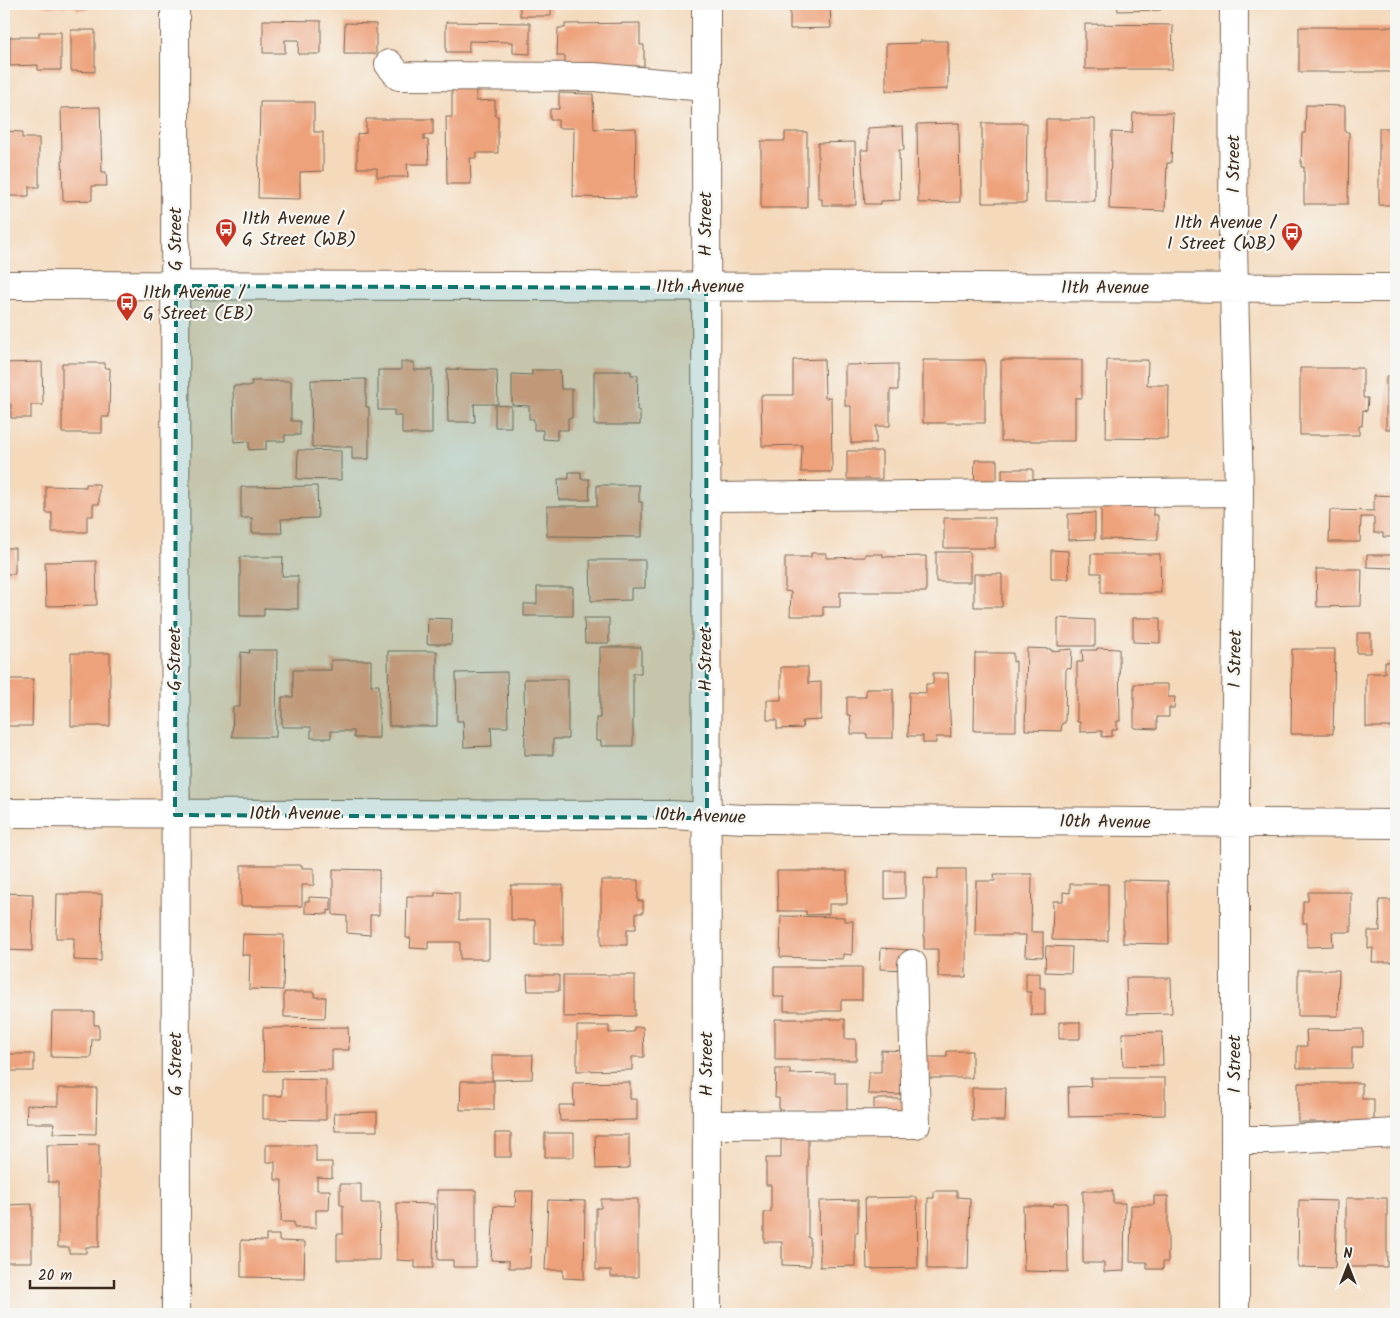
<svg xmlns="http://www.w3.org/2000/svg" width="1400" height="1318" viewBox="0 0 1400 1318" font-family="Kalam,sans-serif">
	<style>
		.building { fill: #eea27b }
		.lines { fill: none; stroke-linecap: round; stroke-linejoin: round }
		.minor-casing { stroke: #7c6755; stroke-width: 30 }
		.minor { stroke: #fff; stroke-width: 28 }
		.marked { fill: #0f766e; fill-opacity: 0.2; stroke: #0f766e; stroke-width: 4; stroke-dasharray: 10 6; stroke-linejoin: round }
		.labels { text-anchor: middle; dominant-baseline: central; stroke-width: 4.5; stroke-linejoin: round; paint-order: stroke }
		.street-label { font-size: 18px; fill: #3b2a1e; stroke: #f6f6f2 }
		.poi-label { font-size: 18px; fill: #3b2a1e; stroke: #f6f6f2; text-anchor: start }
	</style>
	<rect width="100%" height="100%" fill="#f6f6f2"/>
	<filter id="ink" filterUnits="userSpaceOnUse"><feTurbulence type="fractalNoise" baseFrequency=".02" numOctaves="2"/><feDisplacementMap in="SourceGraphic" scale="10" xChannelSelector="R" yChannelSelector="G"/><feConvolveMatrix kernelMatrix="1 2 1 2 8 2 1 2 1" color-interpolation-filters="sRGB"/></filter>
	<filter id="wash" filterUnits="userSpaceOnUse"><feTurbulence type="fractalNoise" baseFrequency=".0096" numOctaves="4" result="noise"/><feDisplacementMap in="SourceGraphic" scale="20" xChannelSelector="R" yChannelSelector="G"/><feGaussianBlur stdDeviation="1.12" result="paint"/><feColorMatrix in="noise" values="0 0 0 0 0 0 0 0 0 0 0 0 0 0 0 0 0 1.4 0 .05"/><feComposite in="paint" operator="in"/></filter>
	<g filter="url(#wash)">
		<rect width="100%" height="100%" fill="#f4d9bb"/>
		<g id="blocks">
			<path class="building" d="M45 4H96V6H87V10H76V7H45Z
				M520 4H551V16H520Z
				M588 4H627V7L588 6Z
				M790 4H830L831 28 790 29Z
				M1117 4H1161V10L1118 11Z
				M263 20 321 21V54H298L299 40H285V53H263Z
				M446 22 530 23V54L513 53V42L469 41V52H446Z
				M345 23 376 24V54H344Z
				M640 23V45H644V66L565 67V56H557L558 28H565V24Z
				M1085 24 1173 25 1172 69H1085Z
				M1299 27H1396V72H1299Z
				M71 30H95V72L71 71Z
				M39 32H61V70H38V65L10 66V37H39Z
				M920 41H948V89L886 91V44L920 43Z
				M452 86H476V101L495 100V116H498V153H476V158H470L471 184H447L446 117H452Z
				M559 93 593 94 594 129 636 128 635 198 573 197 574 128H558V120H550V109H559Z
				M260 102H314V132H323V171L300 172V199L258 198Z
				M1306 105 1345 106V132H1349L1348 204H1304V167H1301L1302 133H1305Z
				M100 107 102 172H106L107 186H92V200L63 201 61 108Z
				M1133 113H1173L1171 163H1167L1165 211 1109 209 1112 132 1132 133Z
				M366 119H433V135H424V140H428L429 164H407L408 177H377V168H357V134L366 133Z
				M1046 119H1095V201H1046Z
				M959 123 960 202 918 203 917 124Z
				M982 123H1027L1026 203H982Z
				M903 126 904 150H899L900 200 881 201V204H865L861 150H868V128Z
				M1379 128H1396V205H1379Z
				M4 131 22 132V138H39V187H29V196H4Z
				M785 132H807V208H761V141H785Z
				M855 142 856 205H822V199H818V143Z
				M824 359 825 398 831 397 832 472H801L802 445 762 446 761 395H793V360Z
				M923 360H985V423H923Z
				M1001 360H1082V398H1075V441H1001Z
				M1107 360H1148L1147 385H1169L1168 439 1106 438Z
				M42 362 43 405H31V418H11V404H4V363Z
				M401 362H414V370H432V434H402V416H394V410H378V370H401Z
				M62 363H105V368H110L109 417H102V433H62Z
				M898 364V390H890V426H876V443H851V406H845V365Z
				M1300 368H1363V398H1368L1367 411 1363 410 1362 426H1359V435H1300Z
				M447 369 497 370 498 404H474L475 422H448Z
				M532 370H560L561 389H572V418H568V430H557V440L543 439V430H534V419H529V406L512 405V374L532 375Z
				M594 371H631V375H638L637 410 640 411V425H594Z
				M1386 376H1396V430L1386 429Z
				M366 379V407H369V459H352V447H312L311 380Z
				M251 381H291V421H300V435H285V441H266V449L249 450V441L234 442 233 386H252Z
				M495 405 511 406V427H495Z
				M298 450 341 451V480L297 479Z
				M847 451H882V479H847Z
				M975 460H997V489L974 490Z
				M1002 469H1033V486L1002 485Z
				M569 472H581V479H589L590 500H559L558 479H569Z
				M86 484H99V504H93V516H87V532H52V513H46V486L86 487Z
				M597 485H639V502H642V537L547 536V506H597Z
				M317 486 318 518 281 519 282 533H252V518H241V487Z
				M1374 495 1396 496V537H1383V533H1374V517H1361L1360 542H1329L1330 510 1374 511Z
				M1101 505H1153V515H1158V540L1101 539Z
				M1095 513V539L1068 540V514Z
				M944 518H995V548H944Z
				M4 548H15V574H4Z
				M1051 550 1068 551 1069 579H1051Z
				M936 552H970V582H936Z
				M811 553H826V558L865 557V554H883V557L926 556V592H840V607H823V616H790L791 592 785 591V557H811Z
				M1091 554H1160L1161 593H1101V573H1091Z
				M1367 555H1393V568L1367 567Z
				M240 557H283L282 576H298V609L264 608V616H240Z
				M590 560H645V588H631V600L591 601Z
				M96 561 97 605 46 606 45 562Z
				M1316 569H1362L1361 606 1317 607Z
				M974 574H1002V607H974Z
				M537 587H573V616H524V604H537Z
				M428 618 452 619 451 644H427Z
				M584 618H609V643H585Z
				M1058 618 1095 620V646H1058Z
				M1133 618H1160V643L1133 642Z
				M1357 633H1371V653H1357Z
				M600 647H641V673H633V746H601V741H596V718H600Z
				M1027 648 1051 649V651L1072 649 1071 669 1066 668 1065 723H1062L1061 731 1025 730Z
				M1097 648 1119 649 1120 721H1117V730H1112V736L1102 737V731L1080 732V722H1077V662H1083L1082 650H1097Z
				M1292 649H1335L1333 734H1291Z
				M249 650H277L276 737H232L233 707H240L241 652 250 653Z
				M388 651H437V726H389Z
				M71 653H110V726H71Z
				M975 653H1013V662L1016 661V731H974Z
				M331 660H371V685H379V738H354V731H331V738H311V727H282V697H293V670H331Z
				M1385 662H1396V727H1366V673H1385Z
				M781 667H808V683L821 682V720L802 721 803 728 777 729V720H767V700H781Z
				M507 672 508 727H491L492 746 464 747 463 721H457L456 673Z
				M933 673H948L951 737H936V743H923V736H908L909 692 926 693V684H933Z
				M4 679H33L32 726H4Z
				M524 679H568V739H553V755H525Z
				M1134 684H1168V697H1175L1174 708H1169V717H1157V729L1134 728Z
				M866 689H893V738H867V734H851V723L850 715H847V697H866Z
				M241 865H302V868H314V885H302V906H241Z
				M333 869 379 870V915H370V935L347 933V916L333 915Z
				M938 869H966V977H938V949H924V878L938 879Z
				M777 871H847V904H829V914L806 915V911H778Z
				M885 871H905V898L885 899Z
				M994 874H1032L1031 932H1043V957L1025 956 1026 935H975L976 881H995Z
				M601 880H638V901H643V913H636V929H627V945H601Z
				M1123 880 1168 881 1169 944 1123 943Z
				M1070 884H1108V941L1052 940 1053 901H1063V892L1070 893Z
				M511 885H563V945H535V920H511Z
				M435 892 459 893V920H489V959H460V942H428V949L410 948 411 938H406L407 896H435Z
				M1308 892H1351V932H1332L1333 946 1307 947V923H1303V901H1308Z
				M4 893 33 894 32 951 4 950Z
				M1394 893H1396V962H1372L1373 948H1368V931H1380L1379 900H1394Z
				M57 894H102L101 961 74 960V938H56Z
				M309 897 331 898V911L328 910V914L305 913V901H309Z
				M781 916 844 917V921H853L852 955 843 954V959L780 957Z
				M243 934 284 935 283 990 249 989 250 955H242Z
				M1046 946 1072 947 1071 973 1045 972Z
				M881 948 911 950V970L880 969Z
				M774 967H862V1000H841V1011H784V997H774Z
				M1298 970H1339L1338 1016H1298Z
				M1026 973H1040V988H1045V1015H1031V992H1026Z
				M527 975H559V991H528Z
				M563 975H635V1016L563 1017Z
				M1126 978H1171L1172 1013 1127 1014Z
				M284 992H315V997H326L325 1018 284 1017Z
				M52 1012H94V1025H99V1039H92L91 1058 51 1057Z
				M775 1019H845V1039H856V1060H775Z
				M1059 1022H1080V1039H1059Z
				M577 1026H609V1033L634 1032V1027H643L644 1057H632V1070L577 1071Z
				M348 1027 349 1050H332V1070L264 1071 263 1028Z
				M1363 1029V1047H1352V1068H1297V1046H1307L1306 1030Z
				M1162 1032 1163 1065 1123 1066 1122 1033Z
				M881 1050 910 1051 909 1095 868 1094 869 1072H881Z
				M947 1051H972V1078H920V1057H947Z
				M9 1054H34V1071H9Z
				M492 1055H533L532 1079 492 1080Z
				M776 1069H790V1074L835 1073V1083H847V1113L779 1114V1098H775Z
				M1090 1078H1165V1115L1069 1117 1068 1087 1091 1086Z
				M282 1079 326 1080V1120L263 1119V1096H282Z
				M461 1081H494V1110H460Z
				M630 1082V1099H637V1120L560 1121 559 1105H574L573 1083Z
				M1298 1083H1362V1099H1374V1122H1298Z
				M58 1088H97L96 1134 53 1133 54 1123H26L27 1105 58 1106Z
				M972 1088H1006L1005 1121H972Z
				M874 1099H907V1121H874Z
				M377 1112V1131H335L334 1113Z
				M495 1133H511V1157H495Z
				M545 1133H574V1157H545Z
				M781 1133H808V1238H810V1266L782 1265V1242H764V1212H771V1185H766V1158H781Z
				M595 1135H629V1168L596 1169Z
				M99 1144V1247H86V1253H69V1247H58V1182H48L47 1145Z
				M266 1145H316V1162H332V1178L317 1177V1190H330L329 1210H316V1228H294V1222H281L282 1180H275V1162H266Z
				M340 1184H361V1203H380L379 1260H337V1234H343V1205H340Z
				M437 1190H476V1267H453V1260H438Z
				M516 1191H533L530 1268H509V1261L491 1260 494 1206 515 1207Z
				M934 1191H957V1197L970 1198 968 1269H927L928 1198H934Z
				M1083 1191H1113V1203H1125L1124 1271 1104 1272V1263H1083Z
				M1154 1196H1168V1262H1163V1269H1147V1262H1130L1131 1205H1154Z
				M917 1197 918 1268 867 1269 865 1198Z
				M1346 1198H1387V1267H1346Z
				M601 1199H638V1277H611V1270H596V1208H601Z
				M548 1200 585 1201 584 1279 563 1278V1270H545Z
				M858 1200V1233H855V1266L820 1267 819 1201Z
				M1299 1200 1337 1201 1335 1268 1298 1267Z
				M397 1203 434 1204 433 1268H415V1261L397 1260Z
				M1054 1203H1067L1068 1272 1024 1271 1023 1206H1053Z
				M32 1204V1262H4V1218H7V1205Z
				M1395 1206H1396V1262H1394Z
				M266 1235H279V1241L305 1242 304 1278 241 1277V1240L266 1241Z"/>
		</g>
	</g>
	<g filter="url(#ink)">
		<use href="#blocks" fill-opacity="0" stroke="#7c6755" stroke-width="1"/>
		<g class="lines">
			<g class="minor-casing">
				<path id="minor" d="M175 4 176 1314
					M706 4 707 1314
					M1234 4 1233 246 1239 492 1235 773V1314
					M389 64 399 76 594 77 705 87
					M4 285 1396 288
					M706 497 1239 492
					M4 813 671 815 744 819 1396 824
					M707 1125 916 1124 912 964
					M1235 1140H1269L1396 1133"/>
			</g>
			<use href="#minor" class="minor"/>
		</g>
	</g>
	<path class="marked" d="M176 286 706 288 707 818 175 815Z"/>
	<defs>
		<g id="bus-pin" transform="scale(1.125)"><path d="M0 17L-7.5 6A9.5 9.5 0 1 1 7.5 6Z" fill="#c8321e" stroke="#f6f6f2"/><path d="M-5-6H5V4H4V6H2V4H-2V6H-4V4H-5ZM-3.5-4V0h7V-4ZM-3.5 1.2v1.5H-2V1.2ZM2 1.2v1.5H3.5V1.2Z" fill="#fff"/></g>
	</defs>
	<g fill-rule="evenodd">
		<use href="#bus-pin" x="226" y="229"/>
		<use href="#bus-pin" x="1292" y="233"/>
		<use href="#bus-pin" x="127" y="303"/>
	</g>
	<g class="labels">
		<g class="street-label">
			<text transform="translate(1234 164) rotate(-90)">I Street</text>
			<text transform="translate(706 224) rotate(-90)">H Street</text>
			<text transform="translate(176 239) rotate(-90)">G Street</text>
			<text x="700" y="287">11th Avenue</text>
			<text x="1105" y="288">11th Avenue</text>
			<text transform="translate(175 659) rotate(-90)">G Street</text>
			<text transform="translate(706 659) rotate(-90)">H Street</text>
			<text transform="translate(1236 659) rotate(-89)">I Street</text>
			<text x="295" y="814">10th Avenue</text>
			<text transform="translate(700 817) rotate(2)">10th Avenue</text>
			<text transform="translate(1105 823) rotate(1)">10th Avenue</text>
			<text transform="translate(176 1064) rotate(-90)">G Street</text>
			<text transform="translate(707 1064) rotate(-90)">H Street</text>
			<text transform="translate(1235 1064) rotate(-90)">I Street</text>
		</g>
		<g class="poi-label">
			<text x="242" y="219">11th Avenue /<tspan x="242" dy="21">G Street (WB)</tspan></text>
			<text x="1276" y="223" text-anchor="end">11th Avenue /<tspan x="1276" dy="21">I Street (WB)</tspan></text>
			<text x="143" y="293">11th Avenue /<tspan x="143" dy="21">G Street (EB)</tspan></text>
		</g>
	</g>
	<rect width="1400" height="1318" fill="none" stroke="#f6f6f2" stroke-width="20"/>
	<g transform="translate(1348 1266)" stroke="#f6f6f2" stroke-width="4" paint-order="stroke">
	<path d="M0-4L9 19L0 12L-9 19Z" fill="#3b2a1e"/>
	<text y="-8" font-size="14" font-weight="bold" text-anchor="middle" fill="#3b2a1e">N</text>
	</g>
	<path d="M30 1280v8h84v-8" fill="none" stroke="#3b2a1e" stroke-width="2.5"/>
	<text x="38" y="1280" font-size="15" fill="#3b2a1e" stroke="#f6f6f2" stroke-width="4" paint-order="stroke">20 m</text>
</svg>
